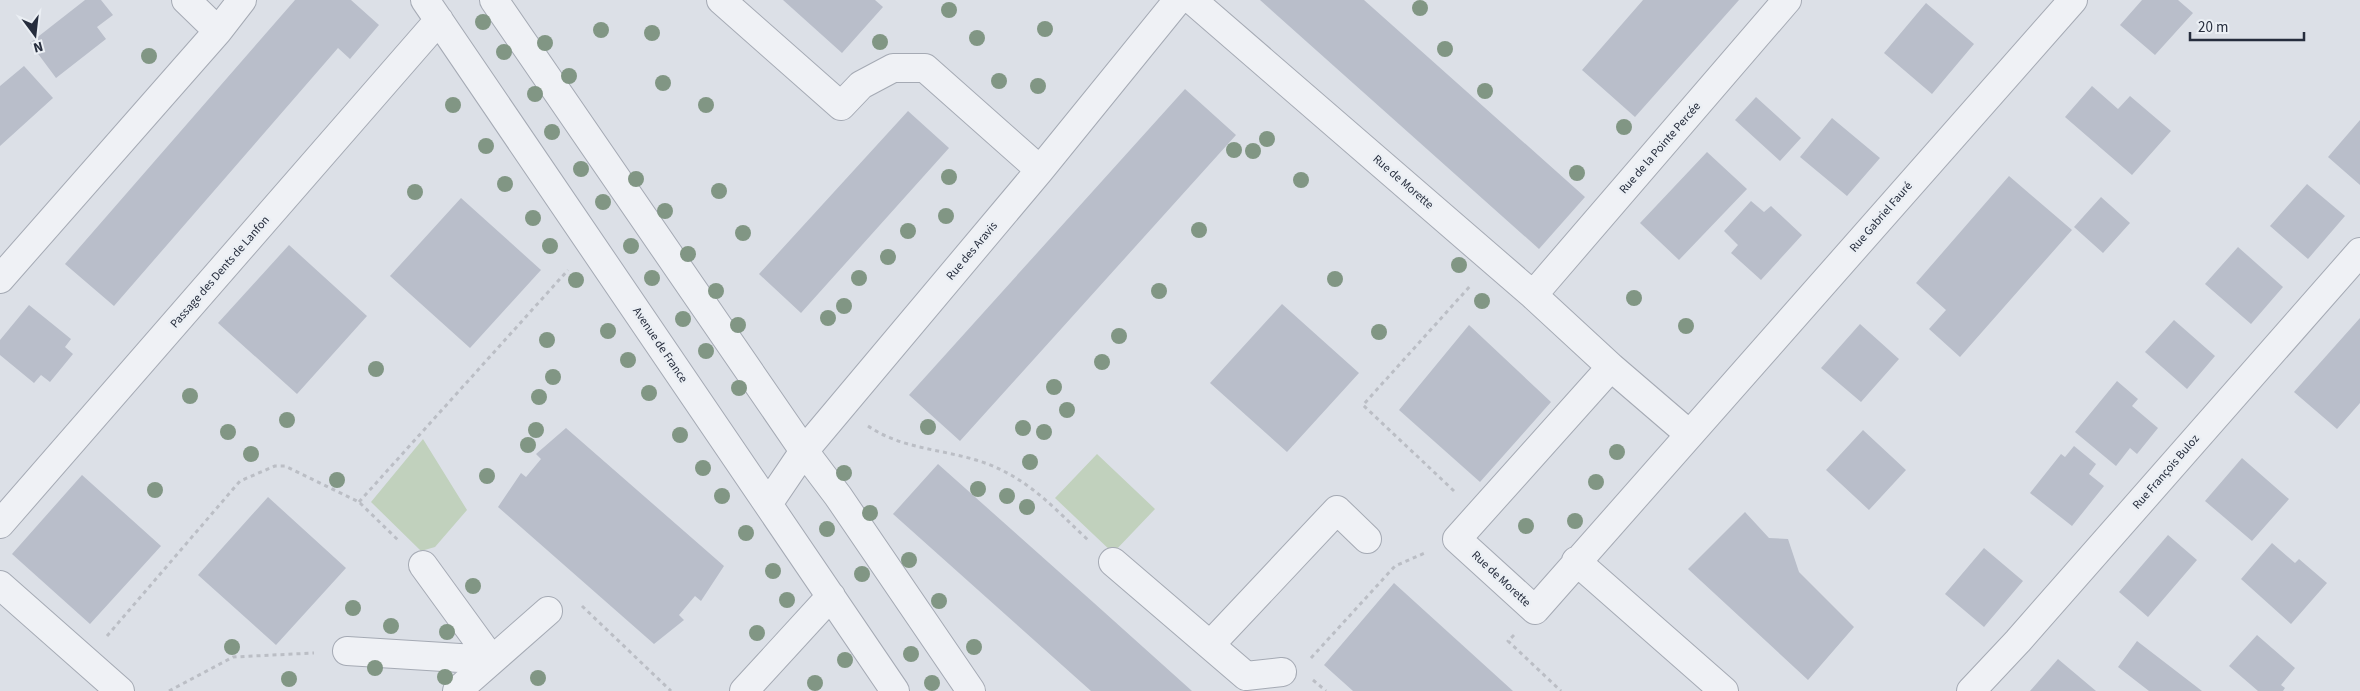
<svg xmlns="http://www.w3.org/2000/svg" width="2360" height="691" viewBox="0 0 2360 691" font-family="'Source Sans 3',sans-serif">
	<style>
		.green { fill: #c1d1bd }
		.building { fill: #b9beca }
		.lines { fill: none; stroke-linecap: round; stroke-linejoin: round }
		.minor-casing { stroke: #a5aab4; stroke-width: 30 }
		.path { stroke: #bbbec5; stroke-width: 3; stroke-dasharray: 4 4; stroke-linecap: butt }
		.minor { stroke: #eff1f5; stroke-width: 28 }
		.tree { fill: #819684 }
		.labels { text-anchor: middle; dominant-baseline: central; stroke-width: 5; stroke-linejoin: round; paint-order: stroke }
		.street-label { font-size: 12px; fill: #262d3d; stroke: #ebeff4 }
	</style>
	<rect width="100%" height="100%" fill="#dce0e7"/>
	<path class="green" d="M423 439 467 510 435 547 421 551 371 502Z
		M1097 454 1155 509 1113 553 1055 498Z"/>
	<path class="building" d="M85 0H101L113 15 97 27 106 39 56 78 30 43Z
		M295 0H351L379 25 350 59 338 48 114 306 65 264Z
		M783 0H875L883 7 842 53Z
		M1260 0H1364L1585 197 1539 249Z
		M1643 0H1739L1635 117 1582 70Z
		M2142 0H2178L2193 13 2155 55 2120 25Z
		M1926 3 1974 44 1932 94 1884 53Z
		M24 66 53 98 0 146V86Z
		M2092 86 2118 109 2130 96 2171 131 2132 175 2065 117Z
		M1185 89 1236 135 960 441 909 395Z
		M1756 97 1801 138 1780 161 1735 120Z
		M908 111 949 148 801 313 759 274Z
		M1832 118 1880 158 1847 196 1800 157Z
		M2360 120V185L2328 157Z
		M1707 152 1747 189 1679 260 1640 223Z
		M2009 176 2072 230 1960 357 1929 329 1946 310 1916 283Z
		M2307 184 2345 216 2308 259 2270 226Z
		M2101 197 2130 223 2103 253 2074 227Z
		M461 198 541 270 470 348 390 276Z
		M1751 201 1764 212 1771 206 1802 235 1761 280 1731 253 1738 245 1724 231Z
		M289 245 367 316 297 394 218 323Z
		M2238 247 2283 287 2251 324 2205 284Z
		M1282 304 1359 373 1287 452 1210 383Z
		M29 305 71 339 65 347 73 354 50 382 41 375 34 383 0 355V340Z
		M2360 318V403L2337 429 2294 392Z
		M2174 320 2215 356 2187 389 2145 352Z
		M1860 324 1899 359 1861 402 1821 368Z
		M1469 325 1551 402 1480 482 1399 410Z
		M2117 381 2138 399 2132 406 2158 428 2137 454 2130 448 2116 466 2075 432Z
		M566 428 724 566 701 601 695 596 679 615 684 620 654 644 498 507 521 473 526 477 541 459 536 454Z
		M1863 430 1906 470 1869 510 1826 470Z
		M2074 446 2096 464 2089 474 2104 486 2072 526 2030 493 2061 454 2065 457Z
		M2242 458 2289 499 2252 541 2205 501Z
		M938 464 1094 603 1192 691H1091L893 514Z
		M82 475 161 546 90 624 12 554Z
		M268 497 346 568 276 645 198 575Z
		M1745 512 1769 538 1788 539 1799 572 1854 627 1808 680 1688 569Z
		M2168 535 2197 560 2148 617 2119 592Z
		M2272 543 2295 563 2299 559 2327 583 2291 624 2241 579Z
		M1984 548 2023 581 1984 627 1945 594Z
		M1394 583 1513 691H1353L1324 665Z
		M2257 635 2295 668 2281 685 2285 688 2283 691H2258L2229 666Z
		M2137 641 2202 691H2149L2118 667Z
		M2058 659 2096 691H2030Z"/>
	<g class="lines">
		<g class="minor-casing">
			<path id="minor" d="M425 0 895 691
				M494 0 804 451 838 496 971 691
				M721 0 841 106 861 85 893 68H925L1040 170
				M1192 0 1533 295 1611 367
				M218 31 242 0
				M0 279 218 31 186 0
				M1533 295 1787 0
				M1689 434 1611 367 1457 539 1535 610 2073 0
				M768 504 804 451 1040 170 1178 0
				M0 524 439 20
				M1576 561 1724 691
				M1113 562 1246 676 1282 672
				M0 585 120 691
				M1210 645 1337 510 1367 539
				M347 651 492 660 423 565
				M457 691 548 611
				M744 691 831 596
				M1971 691 2018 641 2360 252"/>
		</g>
		<path class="path" d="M868 426C903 450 946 449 985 463 1029 479 1055 509 1088 540
			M1454 491 1363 405 1471 285
			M359 502 568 270
			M582 606 671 691
			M1514 635 1508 641 1561 691
			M107 636 240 481 275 466H285L359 502 399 541
			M1311 658 1395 566 1427 552
			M1313 680 1326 691
			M169 691 233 657 314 653"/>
		<use href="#minor" class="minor"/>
	</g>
	<g class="tree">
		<circle cx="1420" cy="8" r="8"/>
		<circle cx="949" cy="10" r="8"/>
		<circle cx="483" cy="22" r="8"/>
		<circle cx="1045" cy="29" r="8"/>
		<circle cx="601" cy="30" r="8"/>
		<circle cx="652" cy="33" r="8"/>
		<circle cx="977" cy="38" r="8"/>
		<circle cx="880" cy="42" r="8"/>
		<circle cx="545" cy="43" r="8"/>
		<circle cx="1445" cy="49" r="8"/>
		<circle cx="504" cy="52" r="8"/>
		<circle cx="149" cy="56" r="8"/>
		<circle cx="569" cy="76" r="8"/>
		<circle cx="999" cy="81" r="8"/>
		<circle cx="663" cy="83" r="8"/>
		<circle cx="1038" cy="86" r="8"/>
		<circle cx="1485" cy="91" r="8"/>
		<circle cx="535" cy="94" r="8"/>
		<circle cx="453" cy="105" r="8"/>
		<circle cx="706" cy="105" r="8"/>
		<circle cx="1624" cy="127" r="8"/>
		<circle cx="552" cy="132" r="8"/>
		<circle cx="1267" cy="139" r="8"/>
		<circle cx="486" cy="146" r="8"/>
		<circle cx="1234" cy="150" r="8"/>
		<circle cx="1253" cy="151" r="8"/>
		<circle cx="581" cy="169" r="8"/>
		<circle cx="1577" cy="173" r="8"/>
		<circle cx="949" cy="177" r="8"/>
		<circle cx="636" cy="179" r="8"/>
		<circle cx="1301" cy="180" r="8"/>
		<circle cx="505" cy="184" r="8"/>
		<circle cx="719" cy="191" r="8"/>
		<circle cx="415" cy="192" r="8"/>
		<circle cx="603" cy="202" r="8"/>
		<circle cx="665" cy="211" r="8"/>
		<circle cx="946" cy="216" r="8"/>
		<circle cx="533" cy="218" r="8"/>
		<circle cx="1199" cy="230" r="8"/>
		<circle cx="908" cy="231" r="8"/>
		<circle cx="743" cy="233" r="8"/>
		<circle cx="550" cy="246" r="8"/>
		<circle cx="631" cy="246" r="8"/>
		<circle cx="688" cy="254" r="8"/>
		<circle cx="888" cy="257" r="8"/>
		<circle cx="1459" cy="265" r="8"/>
		<circle cx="652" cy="278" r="8"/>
		<circle cx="859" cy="278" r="8"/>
		<circle cx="1335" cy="279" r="8"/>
		<circle cx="576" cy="280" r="8"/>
		<circle cx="716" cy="291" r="8"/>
		<circle cx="1159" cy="291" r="8"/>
		<circle cx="1634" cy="298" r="8"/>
		<circle cx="1482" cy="301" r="8"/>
		<circle cx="844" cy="306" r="8"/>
		<circle cx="828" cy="318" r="8"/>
		<circle cx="683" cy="319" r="8"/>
		<circle cx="738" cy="325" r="8"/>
		<circle cx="1686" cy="326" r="8"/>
		<circle cx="608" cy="331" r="8"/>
		<circle cx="1379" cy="332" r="8"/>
		<circle cx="1119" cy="336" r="8"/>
		<circle cx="547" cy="340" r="8"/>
		<circle cx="706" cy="351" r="8"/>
		<circle cx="628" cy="360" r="8"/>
		<circle cx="1102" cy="362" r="8"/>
		<circle cx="376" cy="369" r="8"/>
		<circle cx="553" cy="377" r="8"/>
		<circle cx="1054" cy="387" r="8"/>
		<circle cx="739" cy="388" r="8"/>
		<circle cx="649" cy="393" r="8"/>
		<circle cx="190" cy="396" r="8"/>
		<circle cx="539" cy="397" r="8"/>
		<circle cx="1067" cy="410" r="8"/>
		<circle cx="287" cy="420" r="8"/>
		<circle cx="928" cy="427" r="8"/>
		<circle cx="1023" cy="428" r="8"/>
		<circle cx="536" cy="430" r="8"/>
		<circle cx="228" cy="432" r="8"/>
		<circle cx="1044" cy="432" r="8"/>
		<circle cx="680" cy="435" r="8"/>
		<circle cx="528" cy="445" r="8"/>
		<circle cx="1617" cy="452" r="8"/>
		<circle cx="251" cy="454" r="8"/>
		<circle cx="1030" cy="462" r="8"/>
		<circle cx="703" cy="468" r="8"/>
		<circle cx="844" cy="473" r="8"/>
		<circle cx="487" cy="476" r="8"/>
		<circle cx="337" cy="480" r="8"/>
		<circle cx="1596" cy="482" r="8"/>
		<circle cx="978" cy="489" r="8"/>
		<circle cx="155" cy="490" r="8"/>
		<circle cx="722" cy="496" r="8"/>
		<circle cx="1007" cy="496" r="8"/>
		<circle cx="1027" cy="507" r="8"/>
		<circle cx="870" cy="513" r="8"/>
		<circle cx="1575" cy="521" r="8"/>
		<circle cx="1526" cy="526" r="8"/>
		<circle cx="827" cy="529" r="8"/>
		<circle cx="746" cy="533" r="8"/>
		<circle cx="909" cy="560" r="8"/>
		<circle cx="773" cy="571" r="8"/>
		<circle cx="862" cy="574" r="8"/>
		<circle cx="473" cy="586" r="8"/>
		<circle cx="787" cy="600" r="8"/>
		<circle cx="939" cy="601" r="8"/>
		<circle cx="353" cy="608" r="8"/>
		<circle cx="391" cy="626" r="8"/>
		<circle cx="447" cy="632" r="8"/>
		<circle cx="757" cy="633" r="8"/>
		<circle cx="232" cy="647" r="8"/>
		<circle cx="974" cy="647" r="8"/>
		<circle cx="911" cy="654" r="8"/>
		<circle cx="845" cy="660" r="8"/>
		<circle cx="375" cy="668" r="8"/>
		<circle cx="445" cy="677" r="8"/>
		<circle cx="538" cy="678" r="8"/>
		<circle cx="289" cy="679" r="8"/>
		<circle cx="815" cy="683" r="8"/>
		<circle cx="932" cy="683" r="8"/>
	</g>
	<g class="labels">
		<g class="street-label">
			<text transform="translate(1660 148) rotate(-49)">Rue de la Pointe Percée</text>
			<text transform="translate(1403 182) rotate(41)">Rue de Morette</text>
			<text transform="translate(1881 217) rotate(-49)">Rue Gabriel Fauré</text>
			<text transform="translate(972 251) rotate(-50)">Rue des Aravis</text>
			<text transform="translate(220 272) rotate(-49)">Passage des Dents de Lanfon</text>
			<text transform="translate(660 345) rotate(56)">Avenue de France</text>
			<text transform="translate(2166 472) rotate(-49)">Rue François Buloz</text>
			<text transform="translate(1501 579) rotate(43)">Rue de Morette</text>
		</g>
	</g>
	<g transform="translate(35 35) rotate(165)" stroke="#ebeff4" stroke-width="4" paint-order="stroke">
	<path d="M0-4L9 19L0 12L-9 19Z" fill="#262d3d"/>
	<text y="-8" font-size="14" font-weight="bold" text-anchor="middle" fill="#262d3d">N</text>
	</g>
	<path d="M2190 32v8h114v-8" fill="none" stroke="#262d3d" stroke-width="2.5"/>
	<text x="2198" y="32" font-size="15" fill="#262d3d" stroke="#ebeff4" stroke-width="4" paint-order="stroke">20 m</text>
</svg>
